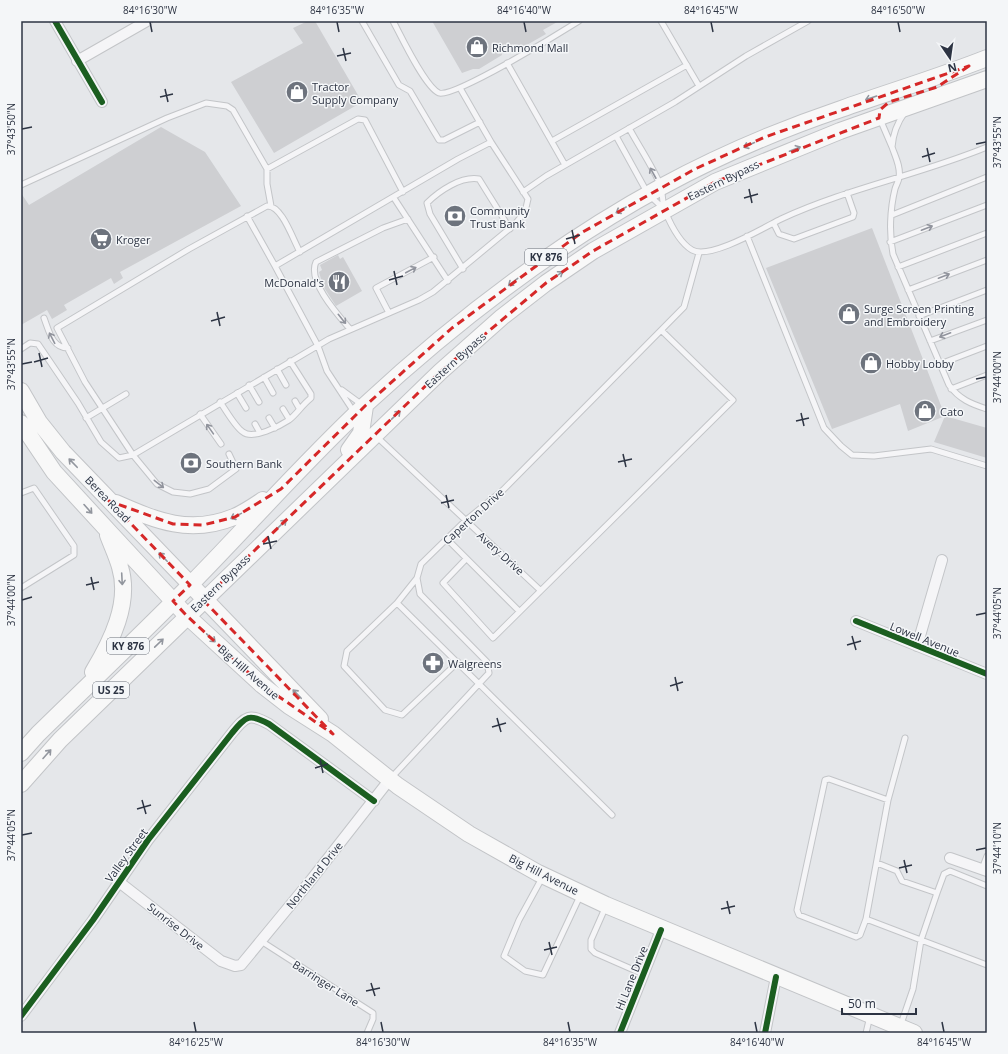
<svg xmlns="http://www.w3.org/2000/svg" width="1008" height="1054" viewBox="0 0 1008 1054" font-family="'Open Sans',sans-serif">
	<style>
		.building { fill: #cecfd2 }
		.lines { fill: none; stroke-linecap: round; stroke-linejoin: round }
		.service-casing { stroke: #c3c5c8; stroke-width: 7 }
		.minor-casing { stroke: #c3c5c8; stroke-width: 12 }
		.primary-casing { stroke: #c2c4c7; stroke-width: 18 }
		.service { stroke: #f5f5f7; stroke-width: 5 }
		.minor { stroke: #f5f5f7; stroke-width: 10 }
		.primary { stroke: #f8f8f8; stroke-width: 16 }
		.cycleway-casing { stroke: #f4f6f8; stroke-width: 8 }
		.cycleway { stroke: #1b5e20; stroke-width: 6 }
		.oneway { stroke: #92969e }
		.oneway2 { stroke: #91949d }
		.marked { fill: none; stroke: #d62828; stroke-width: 3; stroke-dasharray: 8 5; stroke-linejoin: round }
		.ticks { fill: none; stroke: #2d3443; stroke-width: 1.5 }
		.labels { text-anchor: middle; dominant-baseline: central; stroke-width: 3; stroke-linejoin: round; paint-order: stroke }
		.shield { fill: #f4f6f8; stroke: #696e79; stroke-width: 1 }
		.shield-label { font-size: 10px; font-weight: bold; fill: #2d3443 }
		.poi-label { font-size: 11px; fill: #2d3443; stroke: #f4f6f8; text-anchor: start }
		.street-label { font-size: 11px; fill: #2d3443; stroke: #f4f6f8 }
		.neatline { fill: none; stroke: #2d3443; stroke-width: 1.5 }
		.ticks-label { font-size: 10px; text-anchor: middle; fill: #2d3443 }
	</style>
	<rect width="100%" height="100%" fill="#e5e7ea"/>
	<path class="building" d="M308 21H315L362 102 274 153 231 82 303 43 293 28Z
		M432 21H559L543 30 546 34 518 50 513 44 501 51 502 55 479 69H473L462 73Z
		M161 127 205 152 241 206 120 272 123 278 114 284 111 278 64 305 67 310 52 319 47 310 21 325V193L29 205Z
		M872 228 945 416 908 431 900 404 832 429 766 268Z
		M338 255 340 259 343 257 362 291 336 306 323 286 319 272 322 270 320 265Z
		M945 416 987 428V458L934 442Z"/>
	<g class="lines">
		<g class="service-casing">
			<path id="service" d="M362 21 399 85 410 91 439 140H444L480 122
				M393 21C401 36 425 87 439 93 454 98 560 33 579 21
				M661 21 699 86
				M507 63 565 165
				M880 119 892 147C893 133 897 123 905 112
				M629 128C638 145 655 170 661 187 663 195 662 203 665 211 670 223 680 243 692 250 710 260 763 228 781 219 848 188 919 175 987 147
				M616 136 648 194 664 209
				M552 141 687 65
				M892 147C895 156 901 167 899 177 899 181 896 185 895 189 890 209 889 234 893 254L949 385C959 399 971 404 987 409
				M21 185 167 118 206 103 227 106 233 110 267 169
				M523 192 546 176 675 102 746 56 808 21
				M394 198 448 281
				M271 206 267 184V169L358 119 365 120 403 192
				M892 215 987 177
				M247 216 275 266
				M774 224 779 234 794 239 853 217 854 213 847 193
				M747 236 824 428 841 446 852 455 874 456 931 449 987 466
				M890 242 987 205
				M898 267 987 233
				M463 269 430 214 427 203C439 191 461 176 479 179L510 229
				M908 290 987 260
				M389 313 376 288 434 257
				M919 316 987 290
				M44 318C49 331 52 348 68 348
				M350 329C338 315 307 281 316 262L383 228 408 219
				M930 341 987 320
				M21 349 30 343 38 344 78 403 101 442 119 458 133 455 329 339 419 300 433 292 514 225 525 212 528 199 491 142 460 88
				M940 364 987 346
				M277 369 286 385
				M264 377 273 393
				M249 385 259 402
				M951 389 987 375
				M342 390 361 404
				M237 393 246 408
				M295 401 299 408
				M220 402C226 410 235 427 243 432 253 440 280 426 289 420 297 414 302 405 311 398V394L290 361
				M283 409 289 419
				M352 413V409L327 371 318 346 275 266 458 159 491 142
				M200 414 221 444
				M86 418 126 394
				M269 418 275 428
				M255 424 260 433
				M377 437 540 590
				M229 454 236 469 209 489 190 494 173 492 157 484 133 455 85 382 57 328 189 249 267 206C282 205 293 240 300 252
				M21 493 34 488 74 546V555L21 588
				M447 539 519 611
				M466 559 443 583 493 638 733 400 662 331
				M417 578 397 603 612 815
				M397 603 347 651 344 666 385 710 402 715 458 662
				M391 778 489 673 487 662 420 594 417 578 421 564 465 521 503 490 684 307 699 253
				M877 863 897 871 902 881 937 893 921 940 987 965
				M982 869 987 856
				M542 878 519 920 504 956 525 971 543 975 580 896
				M937 893 944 874 950 871 987 886
				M606 906 591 940V949L595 953 643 974
				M866 919 860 935 856 937 799 915 797 910 825 780 829 779 888 800
				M261 941 373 1013V1019L367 1033
				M901 1024 913 989 921 940 866 919 888 800 905 738
				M866 1033 870 1016"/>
		</g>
		<g class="minor-casing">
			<path id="minor" d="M55 21 102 102
				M77 61 147 21
				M856 621 987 674
				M917 646 942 560
				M950 858 987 871
				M119 882 221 961 235 966 241 965 311 880 390 779
				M21 1016 93 920 148 840 232 733C246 716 249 713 269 724L374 801
				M620 1033 661 930
				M765 1033 776 977"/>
		</g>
		<g class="primary-casing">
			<path id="primary" d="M21 391 39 422 63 452 320 719
				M21 423 54 472 111 534 187 616 262 685 289 706 333 734 398 786 469 834 538 873 606 905 914 1033
				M349 450 361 433 365 406
				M116 503C157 521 190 535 234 517 244 513 254 506 263 500
				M93 672C111 642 131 603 120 567 117 556 112 546 108 535
				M21 753 38 734C89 684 141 635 191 584 249 525 304 462 365 405 456 321 553 246 661 187 718 156 779 130 841 109 889 92 939 77 987 58
				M21 784 60 740 440 372 502 317 546 283 593 251 715 182 840 131 987 79"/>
		</g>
		<use href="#service" class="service"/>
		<use href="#minor" class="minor"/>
		<use href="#primary" class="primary"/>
		<g class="cycleway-casing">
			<path id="cycleway" d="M55 21 102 102
				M856 621 987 674
				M21 1016 93 920 148 840 232 733C246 716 249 713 269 724L374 801
				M620 1033 661 930
				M765 1033 776 977"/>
		</g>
		<use href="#cycleway" class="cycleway"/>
	</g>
	<defs><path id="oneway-shaft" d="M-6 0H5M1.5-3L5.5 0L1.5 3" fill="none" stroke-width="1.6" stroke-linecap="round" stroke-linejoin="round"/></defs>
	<g class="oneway">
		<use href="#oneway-shaft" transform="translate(871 98) rotate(161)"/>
		<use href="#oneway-shaft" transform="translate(749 145) rotate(156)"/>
		<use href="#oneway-shaft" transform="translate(795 149) rotate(-21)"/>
		<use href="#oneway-shaft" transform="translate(621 210) rotate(150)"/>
		<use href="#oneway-shaft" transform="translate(558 275) rotate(-35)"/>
		<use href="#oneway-shaft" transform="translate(513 282) rotate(142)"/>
		<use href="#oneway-shaft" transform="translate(396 415) rotate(-44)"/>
		<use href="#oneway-shaft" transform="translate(73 463) rotate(-134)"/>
		<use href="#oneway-shaft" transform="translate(88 509) rotate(48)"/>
		<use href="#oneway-shaft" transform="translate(236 516) rotate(154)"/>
		<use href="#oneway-shaft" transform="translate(282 524) rotate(-44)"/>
		<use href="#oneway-shaft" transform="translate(163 557) rotate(-134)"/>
		<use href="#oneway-shaft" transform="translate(122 579) rotate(87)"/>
		<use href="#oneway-shaft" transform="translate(211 638) rotate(43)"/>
		<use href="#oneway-shaft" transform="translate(159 643) rotate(-44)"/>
		<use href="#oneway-shaft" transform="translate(297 694) rotate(-134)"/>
		<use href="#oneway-shaft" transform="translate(47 754) rotate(-48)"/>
	</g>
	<g class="oneway2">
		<use href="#oneway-shaft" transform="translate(653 173) rotate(-119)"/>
		<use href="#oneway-shaft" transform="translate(927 228) rotate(-21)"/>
		<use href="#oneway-shaft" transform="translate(411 270) rotate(-28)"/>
		<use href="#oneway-shaft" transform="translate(944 276) rotate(-21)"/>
		<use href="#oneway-shaft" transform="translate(342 319) rotate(51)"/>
		<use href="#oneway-shaft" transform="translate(945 335) rotate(159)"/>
		<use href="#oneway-shaft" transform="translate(52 338) rotate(-117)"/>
		<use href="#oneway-shaft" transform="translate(210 429) rotate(-125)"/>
		<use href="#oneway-shaft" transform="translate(159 484) rotate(38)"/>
	</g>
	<path class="marked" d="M969 66 937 87 889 102 880 110 879 118 715 182 593 251 546 283 440 372 203 600 333 734 262 685 187 616 173 601 190 585 109 501 173 524 203 525 235 517 281 489 365 406 452 328 581 233 695 169 765 137Z"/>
	<path class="ticks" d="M150 22 152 32M337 22 339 32M524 22 526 32M711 22 713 32M898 22 900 32M343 48 346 61M337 56 351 53M165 89 168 102M160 97 173 94M22 129 32 127M976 144 986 142M927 148 930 162M922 157 935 153M749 189 752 203M744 198 758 194M572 230 575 244M566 239 580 235M394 271 397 285M389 280 403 276M217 312 220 326M211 321 225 317M39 353 42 367M34 362 48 358M22 364 32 362M976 379 986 377M801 413 804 426M796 421 809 418M623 454 626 467M618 462 632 459M446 495 449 508M441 503 454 500M268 536 271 549M263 544 277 541M91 577 94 590M86 585 99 582M22 600 32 597M976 615 986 613M852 636 856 650M847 645 861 641M675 677 678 691M670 686 683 682M497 718 501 732M492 727 506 723M320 759 323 773M315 768 328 764M142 800 146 814M137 809 151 805M22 835 32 833M976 850 986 848M904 860 907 873M899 868 912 865M727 901 730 914M721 909 735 906M549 942 552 955M544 950 557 947M371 983 375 996M366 991 380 988M194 1022 196 1032M381 1022 383 1032M568 1022 570 1032M755 1022 757 1032M942 1022 944 1032"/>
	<defs>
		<g id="shop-disc" transform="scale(1.15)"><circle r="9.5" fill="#6d737d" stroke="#f4f6f8"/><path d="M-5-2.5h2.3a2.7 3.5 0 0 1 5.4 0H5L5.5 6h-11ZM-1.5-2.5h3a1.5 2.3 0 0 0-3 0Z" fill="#fff"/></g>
		<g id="bank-disc" transform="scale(1.15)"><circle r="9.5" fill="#6d737d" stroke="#f4f6f8"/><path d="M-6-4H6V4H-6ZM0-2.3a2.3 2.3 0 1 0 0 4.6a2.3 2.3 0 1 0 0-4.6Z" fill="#fff"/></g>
		<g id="supermarket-disc" transform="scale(1.15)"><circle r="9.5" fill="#6d737d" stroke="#f4f6f8"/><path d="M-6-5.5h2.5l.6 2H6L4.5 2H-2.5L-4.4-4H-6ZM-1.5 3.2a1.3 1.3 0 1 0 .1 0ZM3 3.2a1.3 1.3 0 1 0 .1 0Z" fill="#fff"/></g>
		<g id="restaurant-disc" transform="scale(1.15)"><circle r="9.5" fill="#6d737d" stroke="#f4f6f8"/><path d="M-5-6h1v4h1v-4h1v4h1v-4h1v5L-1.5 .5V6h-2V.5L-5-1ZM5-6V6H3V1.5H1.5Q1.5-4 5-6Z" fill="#fff"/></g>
		<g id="pharmacy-disc" transform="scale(1.15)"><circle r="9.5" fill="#6d737d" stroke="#f4f6f8"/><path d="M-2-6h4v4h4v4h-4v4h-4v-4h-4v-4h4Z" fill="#fff"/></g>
	</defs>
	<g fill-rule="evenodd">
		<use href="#shop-disc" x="477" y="47"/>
		<use href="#shop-disc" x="297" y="92"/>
		<use href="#bank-disc" x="455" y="216"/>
		<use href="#supermarket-disc" x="101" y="239"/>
		<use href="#restaurant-disc" x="339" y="282"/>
		<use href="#shop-disc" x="849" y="314"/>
		<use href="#shop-disc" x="871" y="363"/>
		<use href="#shop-disc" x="925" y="411"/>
		<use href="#bank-disc" x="191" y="463"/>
		<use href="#pharmacy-disc" x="433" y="663"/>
	</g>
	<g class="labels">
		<g class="shield">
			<rect x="525" y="249" width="42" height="16" rx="3"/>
			<rect x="107" y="638" width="42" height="16" rx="3"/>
			<rect x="93" y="682" width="36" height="16" rx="3"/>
		</g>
		<g class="shield-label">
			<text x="546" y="257">KY 876</text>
			<text x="128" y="646">KY 876</text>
			<text x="111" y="690">US 25</text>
		</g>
		<g class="poi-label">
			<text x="492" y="47">Richmond Mall</text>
			<text x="312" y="86">Tractor<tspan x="312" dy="13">Supply Company</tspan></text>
			<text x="470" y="210">Community<tspan x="470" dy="13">Trust Bank</tspan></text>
			<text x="116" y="239">Kroger</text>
			<text x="324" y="282" text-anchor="end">McDonald's</text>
			<text x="864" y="308">Surge Screen Printing<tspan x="864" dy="13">and Embroidery</tspan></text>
			<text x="886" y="363">Hobby Lobby</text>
			<text x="940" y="411">Cato</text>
			<text x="206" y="463">Southern Bank</text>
			<text x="448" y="663">Walgreens</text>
		</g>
		<g class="street-label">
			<text transform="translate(723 180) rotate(-26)">Eastern Bypass</text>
			<text transform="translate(455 360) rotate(-42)">Eastern Bypass</text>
			<text transform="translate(108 499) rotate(46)">Berea Road</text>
			<text transform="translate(473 516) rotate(-42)">Caperton Drive</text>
			<text transform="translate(501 553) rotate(42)">Avery Drive</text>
			<text transform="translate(220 583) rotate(-44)">Eastern Bypass</text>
			<text transform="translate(925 639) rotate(22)">Lowell Avenue</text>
			<text transform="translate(249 672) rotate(41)">Big Hill Avenue</text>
			<text transform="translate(126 855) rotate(-54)">Valley Street</text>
			<text transform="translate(544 874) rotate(27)">Big Hill Avenue</text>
			<text transform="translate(314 875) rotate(-51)">Northland Drive</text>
			<text transform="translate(176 926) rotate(38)">Sunrise Drive</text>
			<text transform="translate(631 978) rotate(-68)">Hi Lane Drive</text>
			<text transform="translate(326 983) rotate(32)">Barringer Lane</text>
		</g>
	</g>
	<rect width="1008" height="1054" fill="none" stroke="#f4f6f8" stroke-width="44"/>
	<g transform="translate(950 58) rotate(167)" stroke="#f4f6f8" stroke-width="3" paint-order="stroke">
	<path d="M0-3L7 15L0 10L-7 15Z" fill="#2d3443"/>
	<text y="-6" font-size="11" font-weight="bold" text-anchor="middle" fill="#2d3443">N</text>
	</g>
	<path d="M842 1008v6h74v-6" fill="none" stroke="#2d3443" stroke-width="2"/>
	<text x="848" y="1008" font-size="12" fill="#2d3443" stroke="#f4f6f8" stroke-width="3" paint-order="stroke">50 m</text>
	<rect x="22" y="22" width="964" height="1010" class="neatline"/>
	<g class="ticks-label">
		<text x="150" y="14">84°16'30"W</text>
		<text x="337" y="14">84°16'35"W</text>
		<text x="524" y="14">84°16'40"W</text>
		<text x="711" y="14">84°16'45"W</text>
		<text x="898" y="14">84°16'50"W</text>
		<text transform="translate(11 129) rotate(-90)" y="4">37°43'50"N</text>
		<text transform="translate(997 142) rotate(-90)" y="4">37°43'55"N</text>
		<text transform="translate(11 364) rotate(-90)" y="4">37°43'55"N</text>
		<text transform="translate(997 377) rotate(-90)" y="4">37°44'00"N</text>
		<text transform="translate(11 600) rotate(-90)" y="4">37°44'00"N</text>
		<text transform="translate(997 613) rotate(-90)" y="4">37°44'05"N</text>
		<text transform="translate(11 835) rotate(-90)" y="4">37°44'05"N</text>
		<text transform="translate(997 848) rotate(-90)" y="4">37°44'10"N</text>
		<text x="196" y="1046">84°16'25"W</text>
		<text x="383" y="1046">84°16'30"W</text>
		<text x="570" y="1046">84°16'35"W</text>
		<text x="757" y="1046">84°16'40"W</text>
		<text x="944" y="1046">84°16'45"W</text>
	</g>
</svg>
